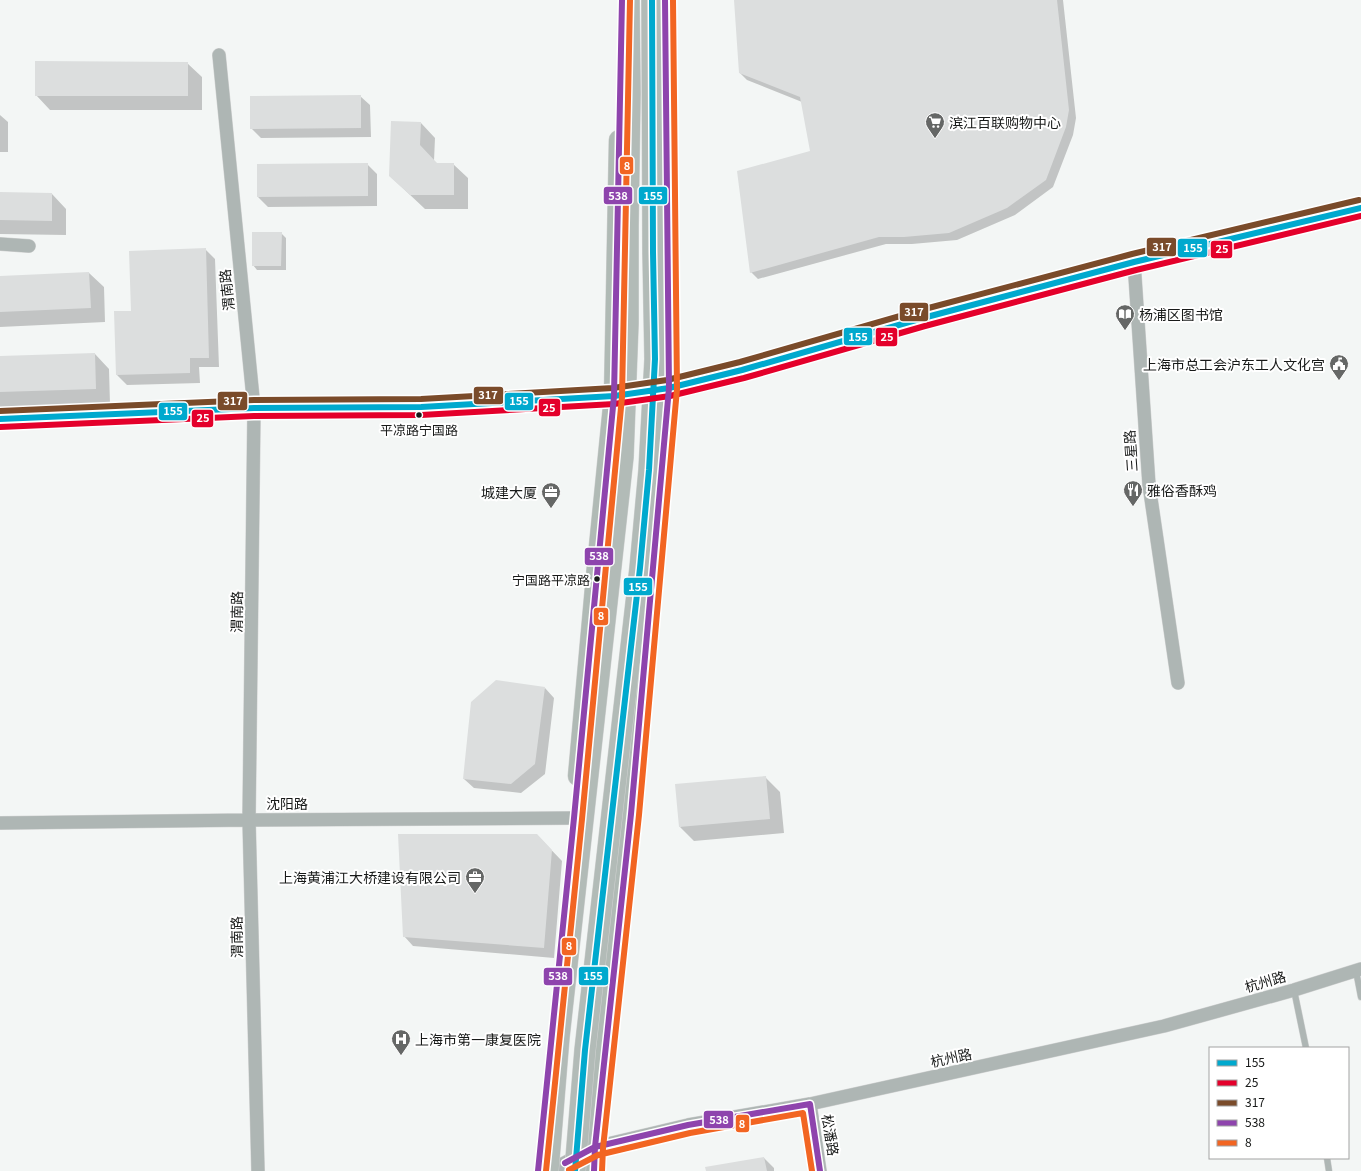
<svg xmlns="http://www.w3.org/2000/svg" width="1361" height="1171" viewBox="0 0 1361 1171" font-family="Georgia,'Noto Sans SC',serif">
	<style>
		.shadow { fill: #0003 }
		.building { fill: #dcdede }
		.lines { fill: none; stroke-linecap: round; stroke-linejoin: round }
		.service-casing { stroke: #d1d2d2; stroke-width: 7 }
		.minor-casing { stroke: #d1d2d2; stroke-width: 14 }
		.secondary-casing { stroke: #d1d2d2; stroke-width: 19 }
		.primary-casing { stroke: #d1d2d2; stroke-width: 21 }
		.service { stroke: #aeb6b4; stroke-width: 6 }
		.minor { stroke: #aeb6b4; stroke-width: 13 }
		.secondary { stroke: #adb5b2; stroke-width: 18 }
		.primary { stroke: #b0bab5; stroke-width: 20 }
		.trunk-bridge-casing { stroke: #d1d2d2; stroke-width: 22; stroke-linecap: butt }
		.trunk-bridge { stroke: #b2bbb7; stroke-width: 21 }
		.bus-1-casing { stroke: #fff; stroke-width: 9 }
		.bus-2-casing { stroke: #fff; stroke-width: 9 }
		.bus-3-casing { stroke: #fff; stroke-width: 9 }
		.bus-4-casing { stroke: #fff; stroke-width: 9 }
		.bus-5-casing { stroke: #fff; stroke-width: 9 }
		.bus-1 { stroke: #00a9ce; stroke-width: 6 }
		.bus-2 { stroke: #e4002b; stroke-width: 6 }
		.bus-3 { stroke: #7a4b2a; stroke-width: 6 }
		.bus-4 { stroke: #8e44ad; stroke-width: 6 }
		.bus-5 { stroke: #f26522; stroke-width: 6 }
		.bus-dot { fill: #181a19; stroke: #fff; stroke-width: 1.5 }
		.labels { text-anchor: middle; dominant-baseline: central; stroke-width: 4; stroke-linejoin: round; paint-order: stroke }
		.bus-label { font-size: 13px; fill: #181a19; stroke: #fff }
		.poi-label { font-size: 14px; fill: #181a19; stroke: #fff; text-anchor: start }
		.street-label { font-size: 14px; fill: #181a19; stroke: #fff }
		.line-badge { stroke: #fff; stroke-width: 1.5 }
		.badge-label { font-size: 11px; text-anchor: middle; font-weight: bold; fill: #fff }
	</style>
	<rect width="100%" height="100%" fill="#f3f6f5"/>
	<path class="shadow" d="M735 0H1063L1076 118 1073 135 1053 187 1015 215 957 240 912 244H886L758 279 751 272 811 151 802 102 747 80 740 73Z
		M187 63 202 77V110H50L36 95Z
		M360 96 370 105 371 137 261 138 251 128Z
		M0 115 8 122V152H0Z
		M421 123 435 138 434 161 437 164H453L468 178V209H425L390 176Z
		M367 164 377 174V206L268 207 258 197Z
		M0 193 52 194 66 209V235L0 234Z
		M281 233 286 238V270H257L253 265Z
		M205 249 215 259 219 367H199L200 383 127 385 117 375Z
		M89 273 104 287 105 322 0 327V277Z
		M95 354 109 369 110 404 0 407V357Z
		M545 688 554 698 545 774 521 793 474 788 464 779Z
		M765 777 780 792 784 833 694 841 680 827Z
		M537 835 562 861 554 958 413 946 404 936Z
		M764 1158 774 1168V1171H707Z"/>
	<path class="building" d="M734 0H1057L1069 110 1066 127 1046 180 1007 208 949 233 904 237H879L750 273 737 171 810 151 800 97 739 73Z
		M35 61 188 62V96H35Z
		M361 95V128L250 129V96Z
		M391 121 421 122 420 145 437 163H454V195H410L389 176Z
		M368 163V196L257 197V164Z
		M0 192 52 193V221L0 220Z
		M252 232H282L281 266H252Z
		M206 248 209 358H190V373L116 375 114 311H131L129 251Z
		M89 272 91 308 0 312V276Z
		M95 353 96 389 0 392V356Z
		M496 680 545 687 535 764 511 784 463 779 471 702Z
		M766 776 770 819 679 827 675 784Z
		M398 834H537L552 850 544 948 403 937Z
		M764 1157 767 1171H706L705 1167Z"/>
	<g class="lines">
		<g class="service-casing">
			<path id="service" d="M1356 971 1361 997
				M1294 990 1306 1048
				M1327 1158 1329 1171"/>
		</g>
		<g class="minor-casing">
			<path id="minor" d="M219 55 254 408 249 820 258 1171
				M0 244 29 246
				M1134 262 1149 485 1178 683
				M0 823 249 820 574 818
				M810 1104 820 1171
				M549 1171 595 1147 688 1125 810 1104 1164 1026 1294 990 1361 969"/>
		</g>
		<g class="secondary-casing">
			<path id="secondary" d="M0 419 254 408 421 407 614 396 669 388 742 370 923 318 1134 262 1361 208"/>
		</g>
		<g class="primary-casing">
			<path id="primary" d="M578 776 596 576 614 396 619 140
				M594 1171 595 1147 631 814 669 388 665 0"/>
		</g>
		<use href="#service" class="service"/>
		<use href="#minor" class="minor"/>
		<use href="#secondary" class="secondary"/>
		<use href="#primary" class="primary"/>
		<g class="trunk-bridge-casing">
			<path id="trunk-bridge" d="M548 1171 559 1037 623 457 628 323V225L630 93 629 0
				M575 1171 585 1050 640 568 649 470 655 359 653 252 652 0"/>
		</g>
		<use href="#trunk-bridge" class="trunk-bridge"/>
		<g class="bus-1-casing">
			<path id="bus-1" d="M0 419 254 408 421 407 614 396 669 388 742 370 923 318 1134 262 1361 208
				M575 1171 585 1050 640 568 649 470 655 359 653 252 652 0"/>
		</g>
		<g class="bus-2-casing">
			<path id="bus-2" d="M0 427 254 416 421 415 614 404 670 396 744 378 925 326 1136 270 1361 216"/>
		</g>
		<g class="bus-3-casing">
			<path id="bus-3" d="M0 411 254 400 421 399 613 388 667 380 740 362 921 310 1132 254 1359 200"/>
		</g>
		<g class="bus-4-casing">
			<path id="bus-4" d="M565 1163 595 1147 688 1125 810 1104 820 1171
				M538 1171 574 818 614 396 622 0
				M594 1171 595 1147 631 814 669 388 665 0"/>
		</g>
		<g class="bus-5-casing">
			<path id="bus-5" d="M569 1170 598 1155 690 1133 803 1113 812 1171
				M546 1171 582 819 622 397 630 0
				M602 1171 603 1148 639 815 677 389 673 0"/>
		</g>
		<use href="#bus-1" class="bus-1"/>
		<use href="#bus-2" class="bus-2"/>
		<use href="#bus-3" class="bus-3"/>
		<use href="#bus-4" class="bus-4"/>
		<use href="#bus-5" class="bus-5"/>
	</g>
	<defs>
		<g id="supermarket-pin" transform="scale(1)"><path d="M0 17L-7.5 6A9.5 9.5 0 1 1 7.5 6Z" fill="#656766" stroke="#fff"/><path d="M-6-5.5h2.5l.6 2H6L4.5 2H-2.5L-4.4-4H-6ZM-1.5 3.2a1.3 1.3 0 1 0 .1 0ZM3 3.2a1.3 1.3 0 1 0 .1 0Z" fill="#fff"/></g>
		<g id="library-pin" transform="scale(1)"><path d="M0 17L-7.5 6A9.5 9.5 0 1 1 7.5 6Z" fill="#656766" stroke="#fff"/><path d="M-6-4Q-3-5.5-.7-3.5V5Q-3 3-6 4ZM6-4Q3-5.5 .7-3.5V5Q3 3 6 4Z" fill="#fff"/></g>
		<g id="civic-pin" transform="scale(1)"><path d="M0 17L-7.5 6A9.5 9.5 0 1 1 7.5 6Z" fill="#656766" stroke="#fff"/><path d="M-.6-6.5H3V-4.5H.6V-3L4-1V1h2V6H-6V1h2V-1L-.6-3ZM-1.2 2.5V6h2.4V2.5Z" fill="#fff"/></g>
		<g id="restaurant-pin" transform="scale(1)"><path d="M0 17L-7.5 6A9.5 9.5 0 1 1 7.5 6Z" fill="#656766" stroke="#fff"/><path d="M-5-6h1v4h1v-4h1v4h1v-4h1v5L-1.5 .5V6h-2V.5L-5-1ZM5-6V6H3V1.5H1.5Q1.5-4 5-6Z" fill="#fff"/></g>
		<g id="office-pin" transform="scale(1)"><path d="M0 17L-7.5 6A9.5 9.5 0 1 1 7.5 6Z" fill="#656766" stroke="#fff"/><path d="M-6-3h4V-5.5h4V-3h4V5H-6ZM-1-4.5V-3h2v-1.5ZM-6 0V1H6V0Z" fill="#fff"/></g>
		<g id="hospital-pin" transform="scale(1)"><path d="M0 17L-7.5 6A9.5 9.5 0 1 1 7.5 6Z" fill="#656766" stroke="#fff"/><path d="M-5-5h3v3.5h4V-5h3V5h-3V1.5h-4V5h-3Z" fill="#fff"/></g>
	</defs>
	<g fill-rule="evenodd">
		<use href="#supermarket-pin" x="935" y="122"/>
		<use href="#library-pin" x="1125" y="314"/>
		<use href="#civic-pin" x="1339" y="364"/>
		<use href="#restaurant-pin" x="1133" y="490"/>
		<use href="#office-pin" x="551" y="492"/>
		<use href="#office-pin" x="475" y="877"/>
		<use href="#hospital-pin" x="401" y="1039"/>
	</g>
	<g class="bus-dot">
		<circle cx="419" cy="415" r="3.5"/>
		<circle cx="597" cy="579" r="3.5"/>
	</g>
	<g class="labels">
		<g class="bus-label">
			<text x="419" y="429">平凉路宁国路</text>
			<text x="590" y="579" text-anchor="end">宁国路平凉路</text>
		</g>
		<g class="poi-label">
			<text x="949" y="122">滨江百联购物中心</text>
			<text x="1139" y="314">杨浦区图书馆</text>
			<text x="1325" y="364" text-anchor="end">上海市总工会沪东工人文化宫</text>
			<text x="1147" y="490">雅俗香酥鸡</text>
			<text x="537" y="492" text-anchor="end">城建大厦</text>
			<text x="461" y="877" text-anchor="end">上海黄浦江大桥建设有限公司</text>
			<text x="415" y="1039">上海市第一康复医院</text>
		</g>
		<g class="street-label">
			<text transform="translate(226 290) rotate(-96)">渭南路</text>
			<text transform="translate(1130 451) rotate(-94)">三星路</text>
			<text transform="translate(236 612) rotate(-89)">渭南路</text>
			<text x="287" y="803">沈阳路</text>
			<text transform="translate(236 937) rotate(-91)">渭南路</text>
			<text transform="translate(1265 981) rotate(-16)">杭州路</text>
			<text transform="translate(951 1057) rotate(-12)">杭州路</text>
			<text transform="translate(831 1135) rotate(81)">松潘路</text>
		</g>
	</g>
	<g class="line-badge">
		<rect x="619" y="156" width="15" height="19" rx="4" fill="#f26522"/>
		<rect x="603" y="186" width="30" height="19" rx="4" fill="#8e44ad"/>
		<rect x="638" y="186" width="30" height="19" rx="4" fill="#00a9ce"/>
		<rect x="1146" y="237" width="31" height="20" rx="4" fill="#7a4b2a"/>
		<rect x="1177" y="238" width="31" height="20" rx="4" fill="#00a9ce"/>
		<rect x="1210" y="240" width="23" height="19" rx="4" fill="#e4002b"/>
		<rect x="899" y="302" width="30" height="20" rx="4" fill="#7a4b2a"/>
		<rect x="843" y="327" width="30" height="19" rx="4" fill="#00a9ce"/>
		<rect x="875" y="327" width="23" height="20" rx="4" fill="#e4002b"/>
		<rect x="473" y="386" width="31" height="19" rx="4" fill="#7a4b2a"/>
		<rect x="217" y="391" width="31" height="20" rx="4" fill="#7a4b2a"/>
		<rect x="504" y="392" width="30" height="19" rx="4" fill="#00a9ce"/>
		<rect x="538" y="398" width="23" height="19" rx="4" fill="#e4002b"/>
		<rect x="158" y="402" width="30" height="19" rx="4" fill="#00a9ce"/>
		<rect x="191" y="409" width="23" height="19" rx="4" fill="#e4002b"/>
		<rect x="584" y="547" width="30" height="19" rx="4" fill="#8e44ad"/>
		<rect x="623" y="577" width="30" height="19" rx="4" fill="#00a9ce"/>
		<rect x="593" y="607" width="16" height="19" rx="4" fill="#f26522"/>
		<rect x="561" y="937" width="16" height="19" rx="4" fill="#f26522"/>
		<rect x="578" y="966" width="31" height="20" rx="4" fill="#00a9ce"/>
		<rect x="543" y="967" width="30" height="19" rx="4" fill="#8e44ad"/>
		<rect x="703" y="1110" width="31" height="19" rx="4" fill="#8e44ad"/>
		<rect x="735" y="1114" width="15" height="19" rx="4" fill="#f26522"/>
	</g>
	<g class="badge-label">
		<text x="627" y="170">8</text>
		<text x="618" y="200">538</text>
		<text x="653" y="200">155</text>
		<text x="1162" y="251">317</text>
		<text x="1193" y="252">155</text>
		<text x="1222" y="253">25</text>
		<text x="914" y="316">317</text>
		<text x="858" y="341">155</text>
		<text x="887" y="341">25</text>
		<text x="488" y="399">317</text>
		<text x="233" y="405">317</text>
		<text x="519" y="405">155</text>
		<text x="549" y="412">25</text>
		<text x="173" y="415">155</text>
		<text x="203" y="422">25</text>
		<text x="599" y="560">538</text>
		<text x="638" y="591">155</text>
		<text x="601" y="620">8</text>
		<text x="569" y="950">8</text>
		<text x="593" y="980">155</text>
		<text x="558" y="980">538</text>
		<text x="719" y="1124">538</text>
		<text x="742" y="1128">8</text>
	</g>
	<rect x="1209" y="1047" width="140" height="112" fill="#ffffff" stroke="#a3a3a3"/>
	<rect x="1217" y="1060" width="20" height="6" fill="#00a9ce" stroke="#a3a3a3"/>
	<text x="1245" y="1067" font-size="12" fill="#181a19">155</text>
	<rect x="1217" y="1080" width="20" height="6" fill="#e4002b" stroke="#a3a3a3"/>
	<text x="1245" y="1087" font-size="12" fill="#181a19">25</text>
	<rect x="1217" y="1100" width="20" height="6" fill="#7a4b2a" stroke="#a3a3a3"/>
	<text x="1245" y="1107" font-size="12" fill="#181a19">317</text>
	<rect x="1217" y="1120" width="20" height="6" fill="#8e44ad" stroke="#a3a3a3"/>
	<text x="1245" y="1127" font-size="12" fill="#181a19">538</text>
	<rect x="1217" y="1140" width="20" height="6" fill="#f26522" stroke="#a3a3a3"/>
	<text x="1245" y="1147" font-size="12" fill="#181a19">8</text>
</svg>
